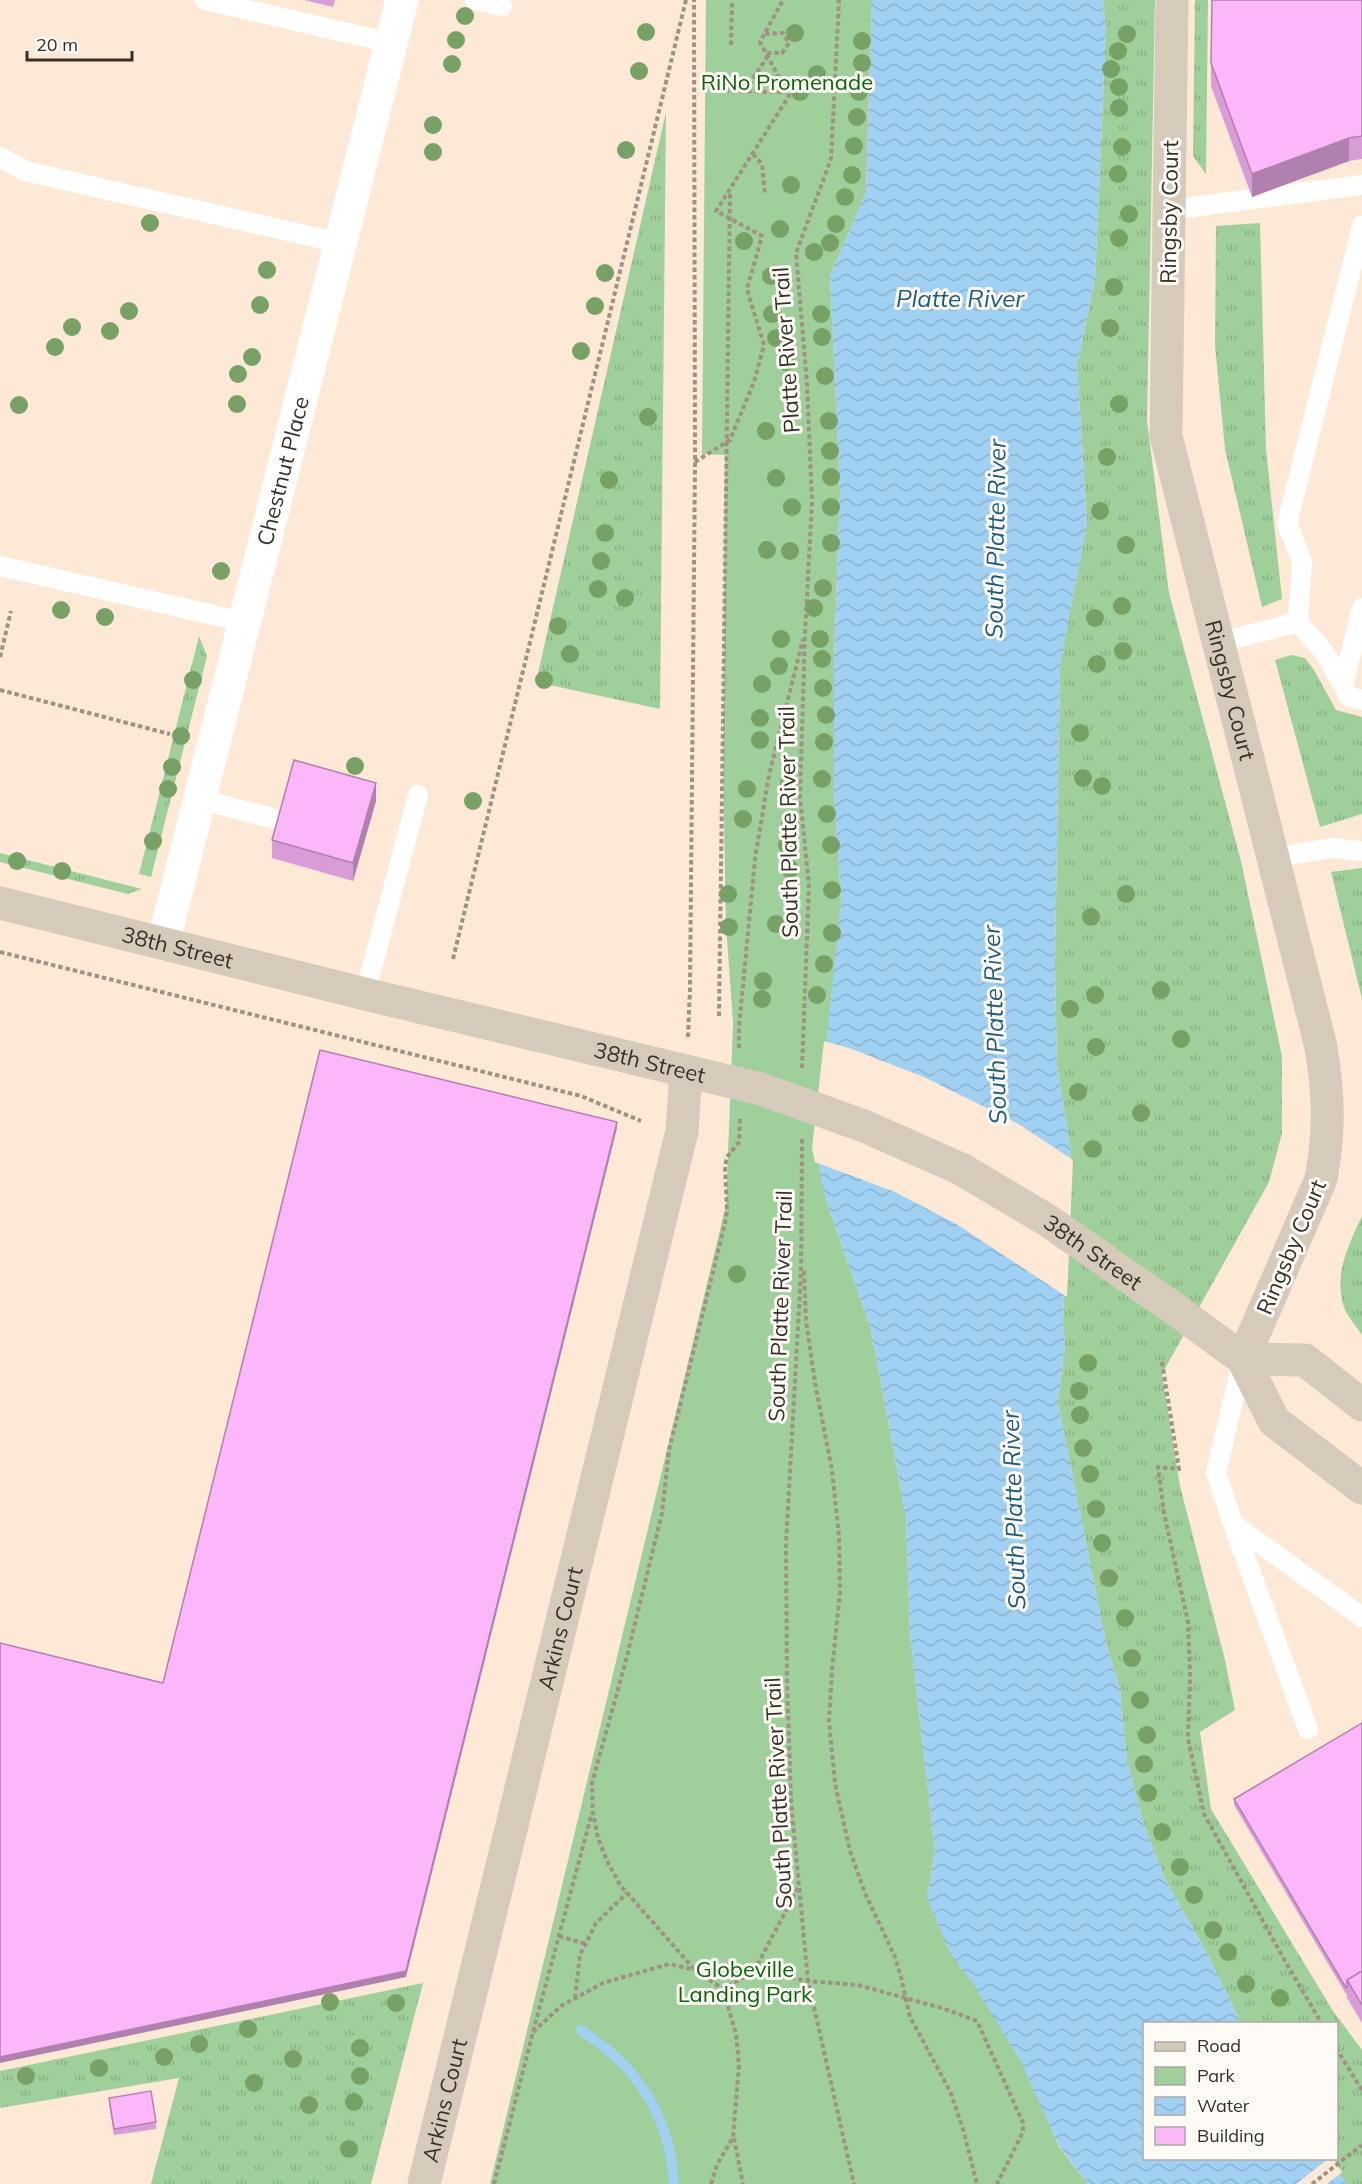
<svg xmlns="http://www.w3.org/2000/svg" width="1362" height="2184" viewBox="0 0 1362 2184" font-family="Mulish,sans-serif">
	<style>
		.grass { fill: url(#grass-tufts) }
		.park { fill: #9fcf9a }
		.water { fill: url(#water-waves) }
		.pier { fill: #fee9d6 }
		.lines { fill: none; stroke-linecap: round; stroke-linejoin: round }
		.stream { stroke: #a0d0f2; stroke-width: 10 }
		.path { stroke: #a09183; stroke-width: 4; stroke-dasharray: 4.5 3; stroke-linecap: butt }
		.lane { stroke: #fff; stroke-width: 20 }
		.street { stroke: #fff; stroke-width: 33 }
		.secondary { stroke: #d6caba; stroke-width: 33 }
		.tree { fill: #78a165 }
		.wall { fill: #d89dd7 }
		.shaded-wall { fill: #b080af }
		.building { fill: #fbb7fa; stroke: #b080af; stroke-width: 1.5 }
		.labels { text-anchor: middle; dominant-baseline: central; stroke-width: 6; stroke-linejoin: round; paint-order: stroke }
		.park-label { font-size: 22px; fill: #0a6608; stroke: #fefaf6 }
		.street-label { font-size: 22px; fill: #373028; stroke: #fefaf6 }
		.water-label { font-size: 24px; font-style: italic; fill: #1d5c81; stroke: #fefaf6 }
	</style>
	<defs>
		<pattern id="grass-tufts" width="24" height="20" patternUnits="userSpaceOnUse" patternTransform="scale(1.5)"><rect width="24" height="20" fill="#9fcf9a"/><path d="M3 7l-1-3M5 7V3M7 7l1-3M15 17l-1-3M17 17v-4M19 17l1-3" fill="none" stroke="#8ab285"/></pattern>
		<pattern id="water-waves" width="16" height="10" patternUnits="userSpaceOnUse" patternTransform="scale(1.5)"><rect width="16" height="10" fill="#a0d0f2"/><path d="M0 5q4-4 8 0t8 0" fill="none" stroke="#8ab3d0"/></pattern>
	</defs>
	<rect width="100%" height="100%" fill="#fee9d6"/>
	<path class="grass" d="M1103 0H1155L1147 421 1169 593 1241 861 1282 1056V1133L1269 1182 1162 1374 1180 1486 1225 1660 1235 1710 1200 1732 1211 1809 1333 2011 1362 2050V2184H1347L1329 2159 1336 2158V2024L1241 2023 1208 1955 1165 1879 1143 1822 1127 1761 1120 1689 1106 1643 1058 1403 1065 1344 1063 1320 1071 1151 1057 1065 1055 961 1060 665 1087 523 1077 365 1095 280 1106 30Z
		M1195 0H1208L1206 174 1193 156Z
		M666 112 660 709 536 682Z
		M1260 223 1266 449 1282 599 1262 607 1225 449 1215 346 1216 226Z
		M199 636 207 656 151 877 139 874Z
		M1291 655 1305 658 1314 670 1336 710 1362 717V814L1320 827 1275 660Z
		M0 853 142 889 128 894 0 862Z
		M1362 868V999L1331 872Z
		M1362 1216V1335C1356 1326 1347 1316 1344 1307 1333 1275 1349 1244 1362 1216Z
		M423 1983 371 2184H151L179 2078 0 2108V2071Z"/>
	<path class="park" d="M706 0H872L866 192 830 276 840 493 834 657V794L841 902 834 978 825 1197 871 1330 906 1517 910 1635 935 1850 927 1898 983 1970 1059 2147 1088 2184H490L726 1205 733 1023 726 925 723 778 725 455 702 454Z"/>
	<path class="water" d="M872 0H1103L1106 30 1095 280 1077 365 1087 523 1060 666 1055 961 1057 1065 1071 1151 1063 1320 1065 1344 1058 1403 1106 1643 1120 1689 1127 1761 1143 1822 1165 1879 1208 1955 1241 2023 1144 2024V2158L1329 2159 1347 2184H1088L1059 2146 1020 2060 974 1985 950 1953 927 1898 935 1850 910 1635 906 1517 871 1330 825 1197 815 1148 841 902 834 794V657L840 493 830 276 866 192Z"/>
	<path class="pier" d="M824 1041 849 1048 924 1077 1017 1123 1073 1160 1067 1297 958 1225 895 1192 815 1162 812 1148Z
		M1333 2158 1342 2172 1327 2184H1296L1328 2159Z"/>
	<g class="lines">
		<path class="stream" d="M581 2030C590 2037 599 2043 608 2050 649 2085 671 2130 674 2184"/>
		<path class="path" d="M765 34 783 33 789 43 782 53H766
			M731 45 732 0
			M717 91 786 92
			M745 91 767 57
			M753 154 762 164 765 195
			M695 462 730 440 754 382 764 345 747 289 762 236 716 211 789 96 760 42 783 0
			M0 657 11 611
			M0 690 170 734
			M0 952 581 1096 641 1121
			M453 959 686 0
			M719 1016 730 194
			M688 1037 690 988 695 463 694 0
			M739 1048V1027L755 859 769 775 803 639
			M802 1068 809 886 800 797 805 633 812 502 807 384 796 253 831 159 839 0
			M740 1119 739 1142 727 1157 725 1167 727 1209 725 1223 669 1450 662 1513 625 1664 592 1783 593 1813 598 1838 607 1861 620 1885 695 1970 723 1989 754 1971 798 1888
			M802 1139 801 1272 786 1543 787 1679 791 1801 808 1981 854 2184
			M804 1271 806 1320 815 1383 832 1470 839 1536 840 1592 832 1670 829 1721 835 1784 850 1851 865 1893 895 1957 901 1977 910 2017 950 2091 963 2129 977 2184
			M1162 1362 1179 1469 1158 1467 1164 1513 1188 1622 1190 1676 1188 1739 1204 1814 1285 1961 1322 2024
			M559 1936 586 1944
			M754 1971 808 1981 858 1985 942 2008 977 2021 1024 2125 1021 2136 997 2184
			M575 1998 580 1955 596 1923 627 1893
			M533 2032 561 2006 603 1983 669 1964 695 1970
			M1336 2048 1362 2090
			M734 2138 743 2184
			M494 2184 533 2032 592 1813
			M711 2184 717 2165 733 2137 739 2065 736 2034 723 1989
			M1312 2184 1362 2145"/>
		<path class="lane" d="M205 0 391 43
			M475 0 502 6
			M0 157 25 171 340 243
			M1169 210 1362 185
			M1362 226 1287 524 1302 561 1298 622 1325 653 1349 697 1362 700
			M0 566 244 622
			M1218 643 1298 622
			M1343 686 1362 608
			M199 799 272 818
			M1273 858 1331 848 1362 851
			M365 994 418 795
			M1243 1359 1216 1473 1233 1524 1362 1617
			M1233 1524 1308 1729"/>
		<path class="street" id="s1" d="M163 944 402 0"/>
		<g class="secondary">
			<path id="s2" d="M1172 0 1166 436 1320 1043C1329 1091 1330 1130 1321 1179L1243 1359"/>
			<path id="s3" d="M0 903 365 994 761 1089 864 1126 961 1169 1047 1220 1176 1310 1243 1359 1274 1421 1362 1488"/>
			<path d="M1243 1359 1305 1360 1362 1405"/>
			<path id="s4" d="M424 2184 682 1131 686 1072"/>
		</g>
	</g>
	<g class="tree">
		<circle cx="465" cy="16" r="9"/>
		<circle cx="646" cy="32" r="9"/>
		<circle cx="795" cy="33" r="9"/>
		<circle cx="1127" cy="34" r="9"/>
		<circle cx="456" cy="40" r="9"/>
		<circle cx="862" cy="41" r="9"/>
		<circle cx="1118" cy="51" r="9"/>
		<circle cx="862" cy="63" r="9"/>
		<circle cx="452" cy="64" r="9"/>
		<circle cx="1111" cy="69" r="9"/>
		<circle cx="639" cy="71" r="9"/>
		<circle cx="817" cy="74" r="9"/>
		<circle cx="1119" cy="87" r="9"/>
		<circle cx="800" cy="92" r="9"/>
		<circle cx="859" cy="92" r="9"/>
		<circle cx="1119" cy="108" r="9"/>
		<circle cx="857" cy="117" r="9"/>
		<circle cx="433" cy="125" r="9"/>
		<circle cx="854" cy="146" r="9"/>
		<circle cx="1122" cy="147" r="9"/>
		<circle cx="626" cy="150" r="9"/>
		<circle cx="433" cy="152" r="9"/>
		<circle cx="1118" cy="174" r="9"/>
		<circle cx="852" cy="175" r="9"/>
		<circle cx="791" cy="185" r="9"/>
		<circle cx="845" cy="197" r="9"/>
		<circle cx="1129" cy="214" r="9"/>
		<circle cx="150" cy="223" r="9"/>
		<circle cx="836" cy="224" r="9"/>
		<circle cx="780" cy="229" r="9"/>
		<circle cx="1119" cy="238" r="9"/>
		<circle cx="744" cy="241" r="9"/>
		<circle cx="830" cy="243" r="9"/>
		<circle cx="814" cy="252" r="9"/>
		<circle cx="267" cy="270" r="9"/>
		<circle cx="605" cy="273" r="9"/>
		<circle cx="771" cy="276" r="9"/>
		<circle cx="1114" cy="287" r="9"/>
		<circle cx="260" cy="305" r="9"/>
		<circle cx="595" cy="306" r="9"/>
		<circle cx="129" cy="311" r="9"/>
		<circle cx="772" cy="314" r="9"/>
		<circle cx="821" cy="314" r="9"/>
		<circle cx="72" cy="327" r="9"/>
		<circle cx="1110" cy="328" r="9"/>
		<circle cx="110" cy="331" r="9"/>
		<circle cx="822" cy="337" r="9"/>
		<circle cx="776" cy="338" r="9"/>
		<circle cx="55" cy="347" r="9"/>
		<circle cx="581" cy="351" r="9"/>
		<circle cx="252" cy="357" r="9"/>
		<circle cx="786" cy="362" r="9"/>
		<circle cx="238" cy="374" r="9"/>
		<circle cx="825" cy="376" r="9"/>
		<circle cx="237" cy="404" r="9"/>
		<circle cx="1119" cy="404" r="9"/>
		<circle cx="19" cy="405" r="9"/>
		<circle cx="648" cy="417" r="9"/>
		<circle cx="829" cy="421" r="9"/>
		<circle cx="766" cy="431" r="9"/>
		<circle cx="830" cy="451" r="9"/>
		<circle cx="1107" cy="457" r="9"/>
		<circle cx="831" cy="477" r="9"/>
		<circle cx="776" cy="478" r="9"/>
		<circle cx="609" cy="480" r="9"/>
		<circle cx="792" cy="507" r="9"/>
		<circle cx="831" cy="507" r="9"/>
		<circle cx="1100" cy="511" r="9"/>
		<circle cx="605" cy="533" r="9"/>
		<circle cx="831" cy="543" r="9"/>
		<circle cx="1126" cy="545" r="9"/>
		<circle cx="767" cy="550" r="9"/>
		<circle cx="790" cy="551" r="9"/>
		<circle cx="601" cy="561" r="9"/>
		<circle cx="221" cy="571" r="9"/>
		<circle cx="823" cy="588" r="9"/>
		<circle cx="598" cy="589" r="9"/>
		<circle cx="625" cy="598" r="9"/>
		<circle cx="1122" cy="606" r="9"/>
		<circle cx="814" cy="608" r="9"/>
		<circle cx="61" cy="610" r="9"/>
		<circle cx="105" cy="617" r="9"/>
		<circle cx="1095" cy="618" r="9"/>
		<circle cx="558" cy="626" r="9"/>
		<circle cx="781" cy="639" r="9"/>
		<circle cx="820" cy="639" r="9"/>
		<circle cx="1123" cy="651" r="9"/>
		<circle cx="570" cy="654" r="9"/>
		<circle cx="822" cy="659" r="9"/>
		<circle cx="1097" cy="664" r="9"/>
		<circle cx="779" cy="666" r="9"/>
		<circle cx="193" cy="680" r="9"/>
		<circle cx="544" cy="680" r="9"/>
		<circle cx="762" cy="684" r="9"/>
		<circle cx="823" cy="688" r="9"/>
		<circle cx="826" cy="715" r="9"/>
		<circle cx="760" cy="718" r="9"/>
		<circle cx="1080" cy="733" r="9"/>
		<circle cx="181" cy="736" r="9"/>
		<circle cx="760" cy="740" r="9"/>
		<circle cx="824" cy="742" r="9"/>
		<circle cx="355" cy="766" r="9"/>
		<circle cx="172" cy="767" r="9"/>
		<circle cx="1083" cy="778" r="9"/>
		<circle cx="822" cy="779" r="9"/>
		<circle cx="789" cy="783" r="9"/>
		<circle cx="1102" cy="786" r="9"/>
		<circle cx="168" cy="789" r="9"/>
		<circle cx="747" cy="789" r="9"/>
		<circle cx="473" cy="801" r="9"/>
		<circle cx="827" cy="814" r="9"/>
		<circle cx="743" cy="819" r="9"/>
		<circle cx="790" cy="824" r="9"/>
		<circle cx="153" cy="841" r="9"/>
		<circle cx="787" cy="845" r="9"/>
		<circle cx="831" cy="845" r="9"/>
		<circle cx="17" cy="861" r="9"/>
		<circle cx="790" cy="869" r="9"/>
		<circle cx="62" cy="871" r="9"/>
		<circle cx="832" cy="890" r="9"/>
		<circle cx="728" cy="894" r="9"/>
		<circle cx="1126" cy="894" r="9"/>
		<circle cx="1091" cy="917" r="9"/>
		<circle cx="776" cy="924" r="9"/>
		<circle cx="729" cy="927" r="9"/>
		<circle cx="832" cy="933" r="9"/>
		<circle cx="824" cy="964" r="9"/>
		<circle cx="763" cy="981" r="9"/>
		<circle cx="1161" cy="990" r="9"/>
		<circle cx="817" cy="995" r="9"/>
		<circle cx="1095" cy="995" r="9"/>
		<circle cx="762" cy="999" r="9"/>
		<circle cx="1070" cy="1009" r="9"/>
		<circle cx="1181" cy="1039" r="9"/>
		<circle cx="1096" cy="1047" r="9"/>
		<circle cx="1078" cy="1092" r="9"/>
		<circle cx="1141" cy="1113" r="9"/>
		<circle cx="1093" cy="1149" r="9"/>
		<circle cx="737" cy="1274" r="9"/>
		<circle cx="1088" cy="1363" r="9"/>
		<circle cx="1079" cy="1391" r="9"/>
		<circle cx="1080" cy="1415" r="9"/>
		<circle cx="1083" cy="1448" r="9"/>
		<circle cx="1090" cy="1474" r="9"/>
		<circle cx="1096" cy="1509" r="9"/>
		<circle cx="1102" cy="1543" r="9"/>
		<circle cx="1109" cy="1578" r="9"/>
		<circle cx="1125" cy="1618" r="9"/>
		<circle cx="1132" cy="1658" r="9"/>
		<circle cx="1140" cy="1700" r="9"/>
		<circle cx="1147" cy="1735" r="9"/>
		<circle cx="1144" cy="1764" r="9"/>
		<circle cx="1148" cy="1793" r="9"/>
		<circle cx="1162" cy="1832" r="9"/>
		<circle cx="1180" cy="1867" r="9"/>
		<circle cx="1194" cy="1895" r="9"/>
		<circle cx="1213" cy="1930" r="9"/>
		<circle cx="1228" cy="1952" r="9"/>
		<circle cx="1246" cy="1984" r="9"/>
		<circle cx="1280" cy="1998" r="9"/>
		<circle cx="330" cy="2002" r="9"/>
		<circle cx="396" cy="2003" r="9"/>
		<circle cx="248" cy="2029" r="9"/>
		<circle cx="199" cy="2044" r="9"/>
		<circle cx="360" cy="2048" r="9"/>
		<circle cx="164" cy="2057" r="9"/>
		<circle cx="293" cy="2059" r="9"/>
		<circle cx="99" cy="2068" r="9"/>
		<circle cx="26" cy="2076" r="9"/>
		<circle cx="360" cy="2076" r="9"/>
		<circle cx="254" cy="2083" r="9"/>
		<circle cx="354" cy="2102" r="9"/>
		<circle cx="309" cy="2105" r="9"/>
		<circle cx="349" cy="2149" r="9"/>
	</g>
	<path class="wall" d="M304 0H335L333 7Z
		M1362 0V159L1349 161 1252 197 1211 86V63Z
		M376 801 353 881 272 858V840Z
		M1362 1723V2023L1347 1998V1994H1346L1234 1805V1799Z
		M109 2098 156 2122V2129L114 2135 109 2104Z"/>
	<path class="shaded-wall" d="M1349 138V161L1252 197V174Z
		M376 783V801L353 881V863Z
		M617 1122V1128L406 1977 0 2063V2057Z"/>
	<path class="building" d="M1212 0H1362V136L1349 138 1252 174 1211 63Z
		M294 760 376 783 353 863 272 840Z
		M320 1050 617 1122 406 1971 0 2057V1643L163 1683Z
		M1362 1723V1971L1347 1980V1987L1346 1988 1234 1799Z
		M1362 1971V2005L1347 1980Z
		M151 2091 156 2122 114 2129 109 2098Z"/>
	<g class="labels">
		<g class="park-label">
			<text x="787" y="82">RiNo Promenade</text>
			<text x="745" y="1969">Globeville<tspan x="745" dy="25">Landing Park</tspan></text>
		</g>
		<g class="street-label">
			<text transform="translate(1169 212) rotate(-89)">Ringsby Court</text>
			<text transform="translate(786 350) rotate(-94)">Platte River Trail</text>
			<text stroke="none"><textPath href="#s1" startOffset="488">Chestnut Place</textPath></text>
			<text stroke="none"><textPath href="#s2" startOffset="698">Ringsby Court</textPath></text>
			<text transform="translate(788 822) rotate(-91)">South Platte River Trail</text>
			<text stroke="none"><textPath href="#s3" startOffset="183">38th Street</textPath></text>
			<text stroke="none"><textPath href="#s3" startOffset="669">38th Street</textPath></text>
			<text transform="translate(1291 1247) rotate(-67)">Ringsby Court</text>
			<text stroke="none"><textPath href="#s3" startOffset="1155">38th Street</textPath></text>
			<text transform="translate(780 1306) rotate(-88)">South Platte River Trail</text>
			<text stroke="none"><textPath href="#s4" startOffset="572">Arkins Court</textPath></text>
			<text transform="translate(778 1793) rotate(-93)">South Platte River Trail</text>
			<text stroke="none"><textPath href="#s4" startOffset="86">Arkins Court</textPath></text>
		</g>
		<g class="water-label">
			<text x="960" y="298">Platte River</text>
			<text transform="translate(995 539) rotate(-89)">South Platte River</text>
			<text transform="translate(994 1025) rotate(-92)">South Platte River</text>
			<text transform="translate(1013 1510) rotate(-92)">South Platte River</text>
		</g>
	</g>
	<rect x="1143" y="2022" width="195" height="138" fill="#fefaf6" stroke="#aea9a4" stroke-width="1.5"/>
	<rect x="1155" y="2042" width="30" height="9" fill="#d6caba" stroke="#aea9a4" stroke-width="1.5"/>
	<text x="1197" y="2052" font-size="18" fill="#373028">Road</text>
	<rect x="1155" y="2067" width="30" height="18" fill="#9fcf9a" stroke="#aea9a4" stroke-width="1.5"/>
	<text x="1197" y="2082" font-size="18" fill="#373028">Park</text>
	<rect x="1155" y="2097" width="30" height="18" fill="url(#water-waves)" stroke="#aea9a4" stroke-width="1.5"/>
	<text x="1197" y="2112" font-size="18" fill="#373028">Water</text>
	<rect x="1155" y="2127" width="30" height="18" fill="#fbb7fa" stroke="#aea9a4" stroke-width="1.5"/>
	<text x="1197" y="2142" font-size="18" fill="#373028">Building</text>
	<path d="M27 51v9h105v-9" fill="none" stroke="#373028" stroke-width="3"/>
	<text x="36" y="51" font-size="18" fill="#373028" stroke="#fefaf6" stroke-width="4.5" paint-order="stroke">20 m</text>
</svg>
